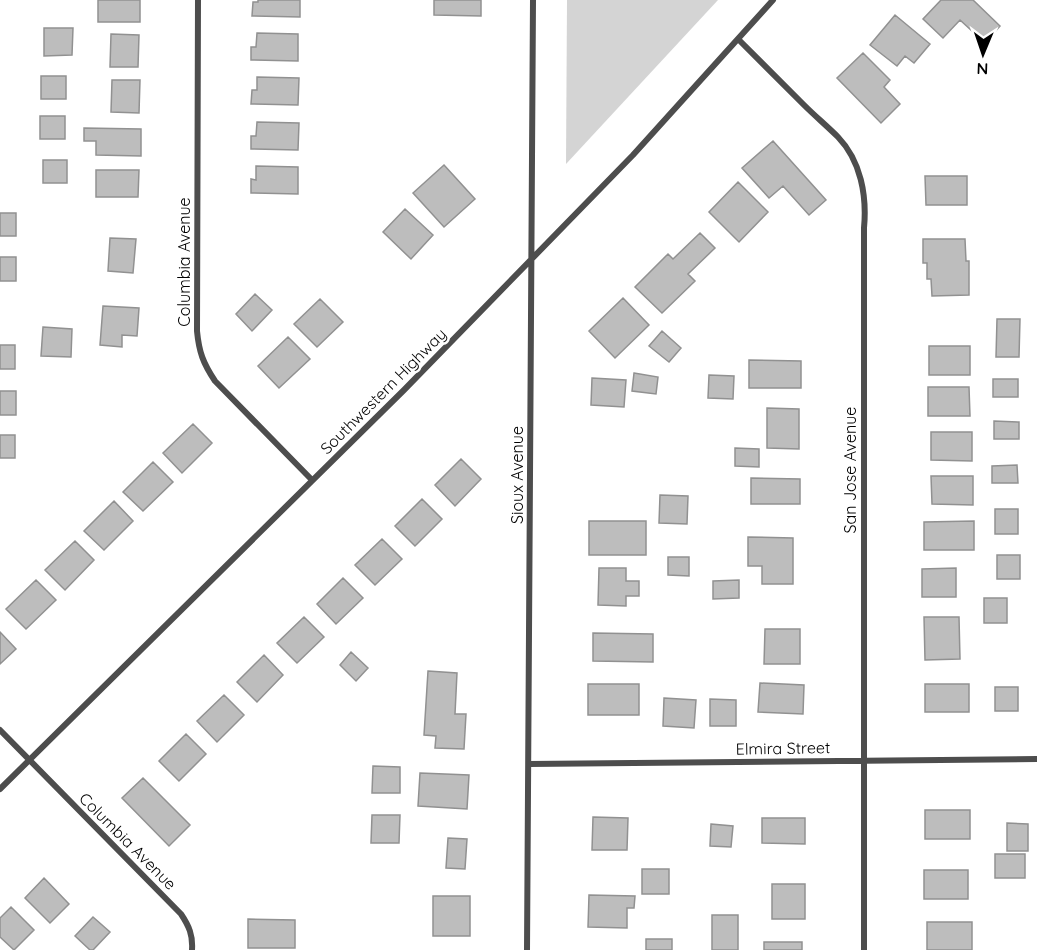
<svg xmlns="http://www.w3.org/2000/svg" width="1037" height="950" viewBox="0 0 1037 950" font-family="Quicksand,sans-serif">
	<style>
		.green { fill: #d4d4d4 }
		.building { fill: #bdbdbd; stroke: #919191; stroke-width: 1.5 }
		.lines { fill: none; stroke-linecap: round; stroke-linejoin: round }
		.street { stroke: #4d4d4d; stroke-width: 6 }
		.labels { text-anchor: middle; dominant-baseline: central; stroke-width: 5; stroke-linejoin: round; paint-order: stroke }
		.street-label { font-size: 16px; fill: #000; stroke: #fff }
	</style>
	<rect width="100%" height="100%" fill="#fff"/>
	<path class="green" d="M567 0H718L566 164Z"/>
	<path class="building" d="M98 0H140V22H98Z
		M258 0H300V17L252 16 253 2H258Z
		M434 0H481V16L434 15Z
		M941 0H973L1000 26 985 43 960 20 943 38 923 19Z
		M895 15 930 44 914 63 905 56 897 66 870 45Z
		M44 28H73L72 55 44 56Z
		M257 33 298 34V61L251 60V47H256Z
		M111 34 139 35 138 67H110Z
		M863 53 890 80 884 87 900 104 881 123 837 78Z
		M41 76H66V99H41Z
		M257 77 299 78 298 105 251 104 252 90H257Z
		M112 80H140L139 113 111 112Z
		M40 116H65V139H40Z
		M257 122 299 123 298 150 251 149V136H256Z
		M84 128 141 129V156L96 155V141H84Z
		M773 141 826 200 809 215 783 186 769 198 742 168Z
		M43 160H67V183H43Z
		M444 165 475 199 444 227 413 193Z
		M256 166 298 167V194L251 193V179L256 180Z
		M96 170H139L138 197H96Z
		M925 176H967V205H926Z
		M738 182 768 212 739 242 709 212Z
		M405 209 433 235 411 259 383 232Z
		M0 213H16V236H0Z
		M700 233 715 248 688 274 695 281 662 313 635 287 668 254 673 259Z
		M110 238 136 239 133 273 108 271Z
		M923 239H965L966 261H969V295L932 296 931 279H927V263H923Z
		M0 257H16V281H0Z
		M255 294 272 310 252 331 236 314Z
		M623 298 649 325 615 358 589 331Z
		M320 299 343 322 317 347 294 324Z
		M103 306 139 308 137 336 122 335V347L100 345Z
		M997 319H1020L1019 357H996Z
		M43 327 72 329 71 357 41 356Z
		M662 331 681 348 669 362 649 346Z
		M288 337 310 359 279 388 258 366Z
		M0 345H15V369H0Z
		M929 346H970V375H929Z
		M749 360 801 361V388H749Z
		M634 373 658 377 656 394 632 391Z
		M709 375 734 376 733 399 708 398Z
		M592 378 626 380 624 407 591 405Z
		M993 379H1018V397H993Z
		M928 387H969L970 416H928Z
		M0 391H16V415H0Z
		M767 408 799 409V449L767 448Z
		M994 421 1019 422V439H994Z
		M193 424 212 443 182 473 163 453Z
		M931 432H972V461L931 460Z
		M0 435H15V458H0Z
		M735 448 759 449V467L735 466Z
		M461 459 481 479 455 506 435 485Z
		M153 462 173 482 143 511 123 492Z
		M1017 465 1018 483H992V466Z
		M931 476H973V505L932 504Z
		M751 478 800 479V504H751Z
		M660 495 688 496 687 524 659 523Z
		M422 499 442 519 415 546 395 526Z
		M114 501 133 521 104 550 84 531Z
		M995 509H1018V534H995Z
		M589 521H646V555H589Z
		M974 521V550H924V522Z
		M748 537 793 538V584H762V566H748Z
		M382 539 402 559 375 585 355 565Z
		M75 541 94 560 65 590 45 570Z
		M997 555H1020V579H997Z
		M668 557H689V576L668 575Z
		M599 568H626V581H639V596H626V606L598 605Z
		M956 568V597H922V569Z
		M343 578 363 598 336 624 317 604Z
		M36 580 56 600 26 629 6 609Z
		M739 580V598L713 599V581Z
		M984 598H1007V623H984Z
		M304 617 324 637 297 663 277 643Z
		M924 617H959L960 659 925 660Z
		M765 629H800V664H764Z
		M0 632 16 649 0 664Z
		M593 633 653 634V662L593 661Z
		M351 652 368 668 356 681 340 665Z
		M264 655 283 675 257 702 237 682Z
		M428 671 457 673 455 714H466L464 749 435 748 436 736 424 735Z
		M760 683 804 685 803 714 758 712Z
		M588 684H639V715H588Z
		M925 684H969V712H925Z
		M995 687H1018V711H995Z
		M224 695 244 715 217 742 197 721Z
		M664 698 696 700 694 728 663 726Z
		M710 699 736 700V726H710Z
		M186 734 206 754 179 781 159 761Z
		M373 766 400 767V793H372Z
		M420 773 469 775 467 809 418 806Z
		M143 778 190 825 169 846 122 798Z
		M925 810H970V839H925Z
		M372 815H400L399 843H371Z
		M593 817 628 818 627 850H592Z
		M762 818H805V844L762 843Z
		M1007 823 1028 824V851H1007Z
		M711 824 733 826 731 847 710 846Z
		M448 838 467 839 465 869 446 868Z
		M995 854H1025V878H995Z
		M642 869H669V894H642Z
		M924 870H968V899H924Z
		M44 878 69 904 50 923 25 898Z
		M772 884H805V919H772Z
		M589 895 635 896 634 908H627V928L588 927Z
		M433 896H470V936H433Z
		M11 907 34 930 14 950 0 937V918Z
		M712 915H738V950H712Z
		M93 917 110 932 93 950H90L75 936Z
		M248 919 295 920V948H248Z
		M927 922H972V950H927Z
		M646 939H672V950H646Z
		M764 942H802V950H764Z"/>
	<g class="lines">
		<path class="street" d="M198 0 197 331C199 352 203 363 215 381L312 480
			M738 39C760 61 782 83 804 105 815 116 827 126 838 137 861 161 867 196 864 228V950
			M0 730 181 914C189 926 193 935 192 950
			M529 764 1037 759
			M0 789 404 390 633 155 773 0
			M527 950 533 0"/>
	</g>
	<g class="labels">
		<g class="street-label">
			<text transform="translate(184 262) rotate(-90)">Columbia Avenue</text>
			<text transform="translate(383 391) rotate(-45)">Southwestern Highway</text>
			<text transform="translate(850 470) rotate(-90)">San Jose Avenue</text>
			<text transform="translate(517 475) rotate(-90)">Sioux Avenue</text>
			<text transform="translate(783 748) rotate(-1)">Elmira Street</text>
			<text transform="translate(128 841) rotate(45)">Columbia Avenue</text>
		</g>
	</g>
	<g transform="translate(983 54) rotate(182)" stroke="#ffffff" stroke-width="4.5" paint-order="stroke">
	<path d="M0-4.5L10 22L0 15L-10 22Z" fill="#000000"/>
	<text y="-9" font-size="16" font-weight="bold" text-anchor="middle" fill="#000000">N</text>
	</g>
</svg>
